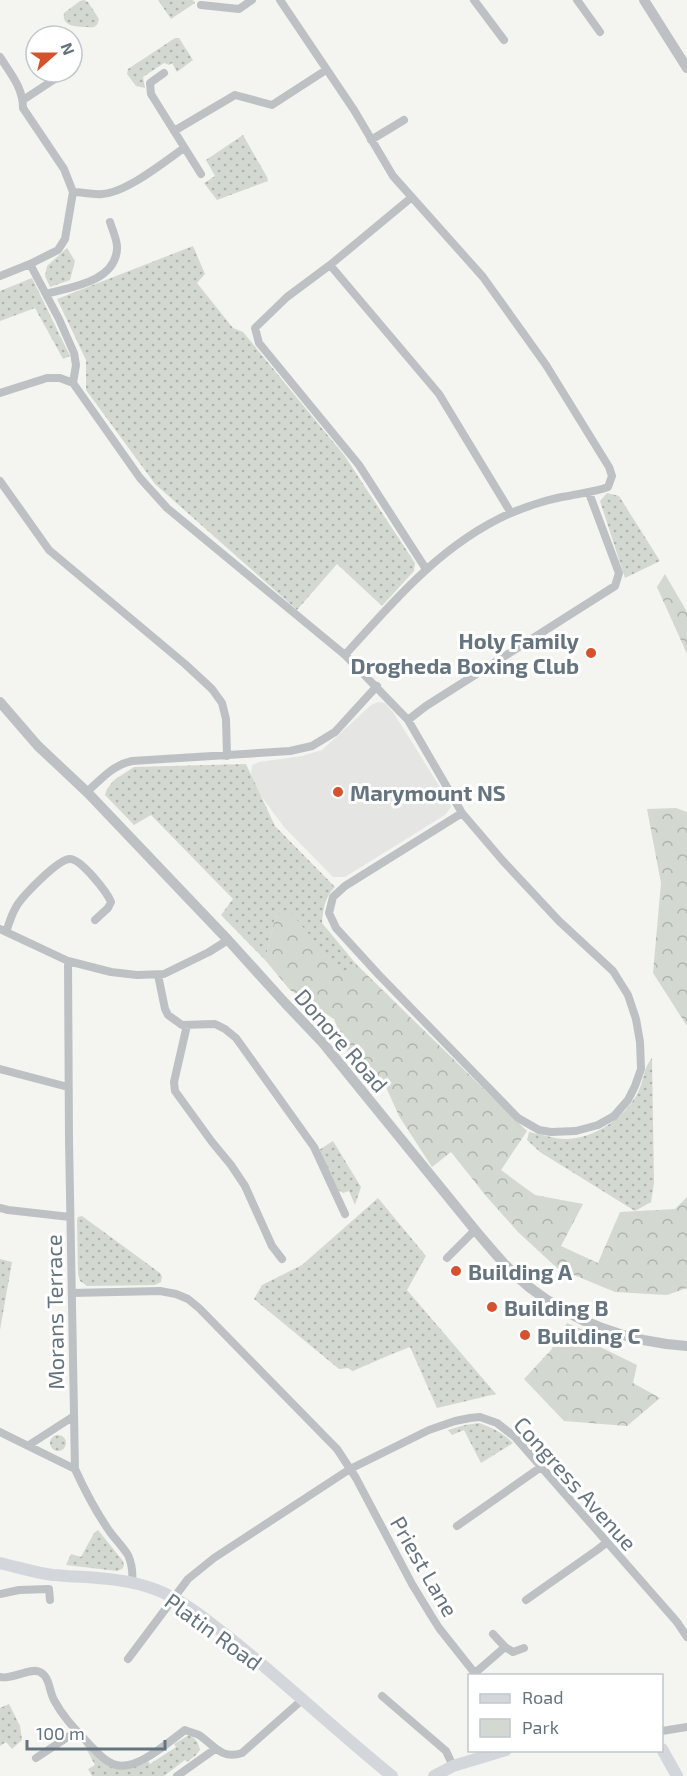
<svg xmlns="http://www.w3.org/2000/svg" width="687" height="1776" viewBox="0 0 687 1776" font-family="'Exo 2',sans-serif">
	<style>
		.built { fill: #e5e6e4 }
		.green { fill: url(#green-dots) }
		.forest { fill: url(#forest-crowns) }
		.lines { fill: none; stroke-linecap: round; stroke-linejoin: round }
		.minor { stroke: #bdc1c4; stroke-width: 8 }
		.tertiary { stroke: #bdc1c4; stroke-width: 10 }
		.secondary { stroke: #d3d7db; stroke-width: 12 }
		.poi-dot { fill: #d6522e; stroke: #fff; stroke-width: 2 }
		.labels { text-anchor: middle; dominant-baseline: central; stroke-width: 6; stroke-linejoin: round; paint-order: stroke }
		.poi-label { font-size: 22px; font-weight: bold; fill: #65747f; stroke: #fff; text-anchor: start }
		.street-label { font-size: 22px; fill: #65747f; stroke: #fff }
	</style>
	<defs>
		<pattern id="green-dots" width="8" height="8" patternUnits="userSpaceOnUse" patternTransform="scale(1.5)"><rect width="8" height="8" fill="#d3d9d0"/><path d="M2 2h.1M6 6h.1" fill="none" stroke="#afb5ae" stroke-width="1.8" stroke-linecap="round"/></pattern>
		<pattern id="forest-crowns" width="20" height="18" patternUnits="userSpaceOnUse" patternTransform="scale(1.5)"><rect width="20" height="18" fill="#d3d9d0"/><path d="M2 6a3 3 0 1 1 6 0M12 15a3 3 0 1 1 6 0" fill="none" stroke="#afb5ae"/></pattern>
	</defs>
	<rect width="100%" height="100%" fill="#f4f4f0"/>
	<path class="built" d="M378 702 385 703 393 712 450 803 451 807 445 815 345 877H333L284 827 261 796 251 775 252 765 259 762 302 756 322 750 371 705Z"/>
	<path class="green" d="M84 0 88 2 99 19C98 22 98 25 94 27 92 28 87 27 84 27 74 26 62 26 64 13L80 1Z
		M158 0H193L195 3 171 19Z
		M175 38H179L193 60 177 72 172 63 169 65 164 63 143 77 145 88 136 86 127 74 128 69Z
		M243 135 267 177 268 181 217 200 204 183 215 176 206 160Z
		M193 246 205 274 197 283 233 328 243 332 344 455 415 563 414 571 382 606 337 564 297 610 155 484 86 390V360L57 299Z
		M67 248 75 261 70 280 50 287 45 276 47 266Z
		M32 278 70 356 63 359 35 308 0 321V291Z
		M607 493 619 496 660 561 625 578 600 501Z
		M246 764 275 826 335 887C325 897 323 909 322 923L356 964 344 976 276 915 265 960 221 915 233 899 151 815 134 825 105 795 107 789 114 780 134 767Z
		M652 1058 654 1183 651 1202 635 1211 540 1152 527 1140 529 1132C541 1134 554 1139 566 1139 594 1139 626 1117 638 1092 644 1081 643 1068 652 1058Z
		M333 1141 361 1187 355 1205 349 1191 343 1193 338 1190 319 1150Z
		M378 1198 426 1256 407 1290 496 1394 437 1408 410 1347 392 1354 353 1371 348 1368 339 1369 254 1299 262 1285 302 1265Z
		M82 1216 160 1273 162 1277 161 1282 155 1285 87 1286 80 1281 78 1274 77 1220 78 1217Z
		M0 1259 12 1262 0 1330Z
		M479 1423C493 1428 503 1433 513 1443L481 1463 464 1430 452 1435 448 1430 465 1425Z
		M50 1443a8 8 0 1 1 16 0a8 8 0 1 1-16 0Z
		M98 1530 123 1561 124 1566 122 1569 117 1571 66 1565 71 1554 81 1557 94 1533Z
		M9 1704 20 1726 22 1740 12 1749 6 1742 0 1746V1708Z
		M189 1735C196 1739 198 1741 200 1750L195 1756 187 1762 185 1760 164 1776H92L88 1769 95 1765 83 1743C105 1766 117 1776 148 1761L150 1764 176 1747 174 1744Z"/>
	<path class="forest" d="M665 574 687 612V654L657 587Z
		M676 808 687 812V1026L653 973 661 883 647 809Z
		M276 914H292L343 975 356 964 527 1131 501 1170 535 1195 583 1204 561 1246 598 1263 620 1212 675 1209 687 1197V1288L667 1295 615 1292 557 1268 518 1232 486 1196 451 1152 432 1167 399 1116 382 1078 351 1061 334 1019 290 990 265 960Z
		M567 1323 594 1335 592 1343 637 1365 633 1383 660 1398 627 1426 564 1421 524 1379 551 1350Z"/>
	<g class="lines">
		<path class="minor" d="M280 0 354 110 393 176 483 277 546 365 609 467 612 476 608 487C594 492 582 493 568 496 552 498 525 507 511 513 443 543 394 600 345 655
			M474 0 504 40
			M577 0 600 32
			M201 5 239 9 252 0
			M0 57C11 74 23 88 23 108L64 169 73 192 65 239 58 250 30 264 0 276
			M164 73 150 83 151 94 201 174
			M23 100 64 73
			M174 131 235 95 272 105 326 70
			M371 140 404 120
			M73 192C82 192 92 195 102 194 126 193 164 162 184 148
			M412 197 330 265 287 297 255 328 259 343 359 465 426 569
			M30 264 59 319 74 353 76 365 73 383
			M330 265 439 394 511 513
			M46 294C71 287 115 282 117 249 118 241 112 229 110 222
			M0 393 47 378H60L73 383 140 478 167 508 345 655 408 720 462 813 503 861 559 921 613 971 628 995 636 1019 640 1042 641 1069 635 1086 628 1100 614 1116 598 1125 576 1131 551 1132 539 1130 518 1118 378 974 336 928 329 913 333 897 345 886 462 813
			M0 481 49 550 185 664 212 689 222 703 226 719 227 756
			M408 720 426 706 615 586 619 573 589 493
			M87 792C101 779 113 765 132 761L290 751 312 746 335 732 377 686
			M0 929 68 961 111 972 137 975 164 974 209 952 228 940
			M6 932C9 924 11 916 15 909 20 898 58 859 70 859 81 859 107 892 111 902L108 908 95 920
			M68 961 69 1140 75 1469C85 1491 96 1512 110 1532 116 1540 123 1547 128 1555 132 1564 133 1574 132 1583
			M158 975 165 1009 168 1015 182 1025 215 1024 225 1029 236 1038 314 1147 345 1214
			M187 1025 174 1082 175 1091 212 1142 231 1165 245 1186 272 1246 282 1259
			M0 1069 68 1087
			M0 1208 8 1210 70 1217
			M447 1258 475 1230
			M72 1293 160 1291 176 1294 188 1299 199 1308 337 1449 356 1478 412 1584 429 1612 439 1628 477 1676
			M0 1432 75 1469
			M29 1445 74 1416
			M457 1526 541 1467
			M0 1594 19 1590 49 1589 50 1600
			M526 1600 597 1550 606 1543
			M493 1634 505 1647 513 1652 524 1648
			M128 1659 188 1579 214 1558 350 1469 429 1430 455 1421 470 1418 480 1417 497 1423 515 1437 677 1622 687 1637
			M475 1673 505 1647
			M0 1677C12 1680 30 1667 40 1672 50 1677 49 1691 54 1700 63 1717 75 1729 88 1743 96 1751 103 1760 113 1764 135 1773 167 1743 185 1730 189 1732 195 1733 199 1735 214 1745 221 1760 242 1753L302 1700
			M382 1696 446 1751 453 1766
			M662 1731 687 1727
			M36 1758 77 1731
			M177 1776 215 1749"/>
		<path class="tertiary" d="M644 0 687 68
			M0 702 38 746 87 792 228 940 285 1003 323 1043 475 1230C492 1250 509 1271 529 1287 576 1324 629 1342 687 1346"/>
		<path class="secondary" d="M0 1563C18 1567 35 1573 53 1575 88 1578 124 1577 157 1590 187 1602 211 1624 236 1643 289 1686 339 1733 392 1776
			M662 1749 677 1776
			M434 1776 453 1766 506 1750"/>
	</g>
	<g class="poi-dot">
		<circle cx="591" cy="653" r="6"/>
		<circle cx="338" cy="792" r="6"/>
		<circle cx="456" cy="1271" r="6"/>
		<circle cx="492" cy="1307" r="6"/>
		<circle cx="525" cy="1335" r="6"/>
	</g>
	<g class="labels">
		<g class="poi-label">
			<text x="579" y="640" text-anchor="end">Holy Family<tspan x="579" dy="25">Drogheda Boxing Club</tspan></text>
			<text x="350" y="792">Marymount NS</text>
			<text x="468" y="1271">Building A</text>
			<text x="504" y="1307">Building B</text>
			<text x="537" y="1335">Building C</text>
		</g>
		<g class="street-label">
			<text transform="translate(342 1040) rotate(49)">Donore Road</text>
			<text transform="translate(54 1312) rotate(-91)">Morans Terrace</text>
			<text transform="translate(576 1483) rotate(48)">Congress Avenue</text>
			<text transform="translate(425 1566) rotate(60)">Priest Lane</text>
			<text transform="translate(214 1631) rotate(36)">Platin Road</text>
		</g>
	</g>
	<rect x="468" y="1674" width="195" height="78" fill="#ffffff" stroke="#c1c7cc" stroke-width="1.5"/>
	<rect x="480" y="1694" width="30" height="9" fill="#d3d7db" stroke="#c1c7cc" stroke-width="1.5"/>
	<text x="522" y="1704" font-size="18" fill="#65747f">Road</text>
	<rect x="480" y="1719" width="30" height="18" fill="#d3d9d0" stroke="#c1c7cc" stroke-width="1.5"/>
	<text x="522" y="1734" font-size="18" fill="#65747f">Park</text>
	<g transform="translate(54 54) rotate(69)"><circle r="28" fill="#ffffff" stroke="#c1c7cc" stroke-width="1.5"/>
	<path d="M0-4.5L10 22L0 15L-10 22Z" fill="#d6522e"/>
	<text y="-9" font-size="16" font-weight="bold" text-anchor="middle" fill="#65747f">N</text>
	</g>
	<path d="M27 1740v9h138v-9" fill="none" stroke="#65747f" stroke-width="3"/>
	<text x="36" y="1740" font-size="18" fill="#65747f" stroke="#ffffff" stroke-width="4.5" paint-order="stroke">100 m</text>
</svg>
